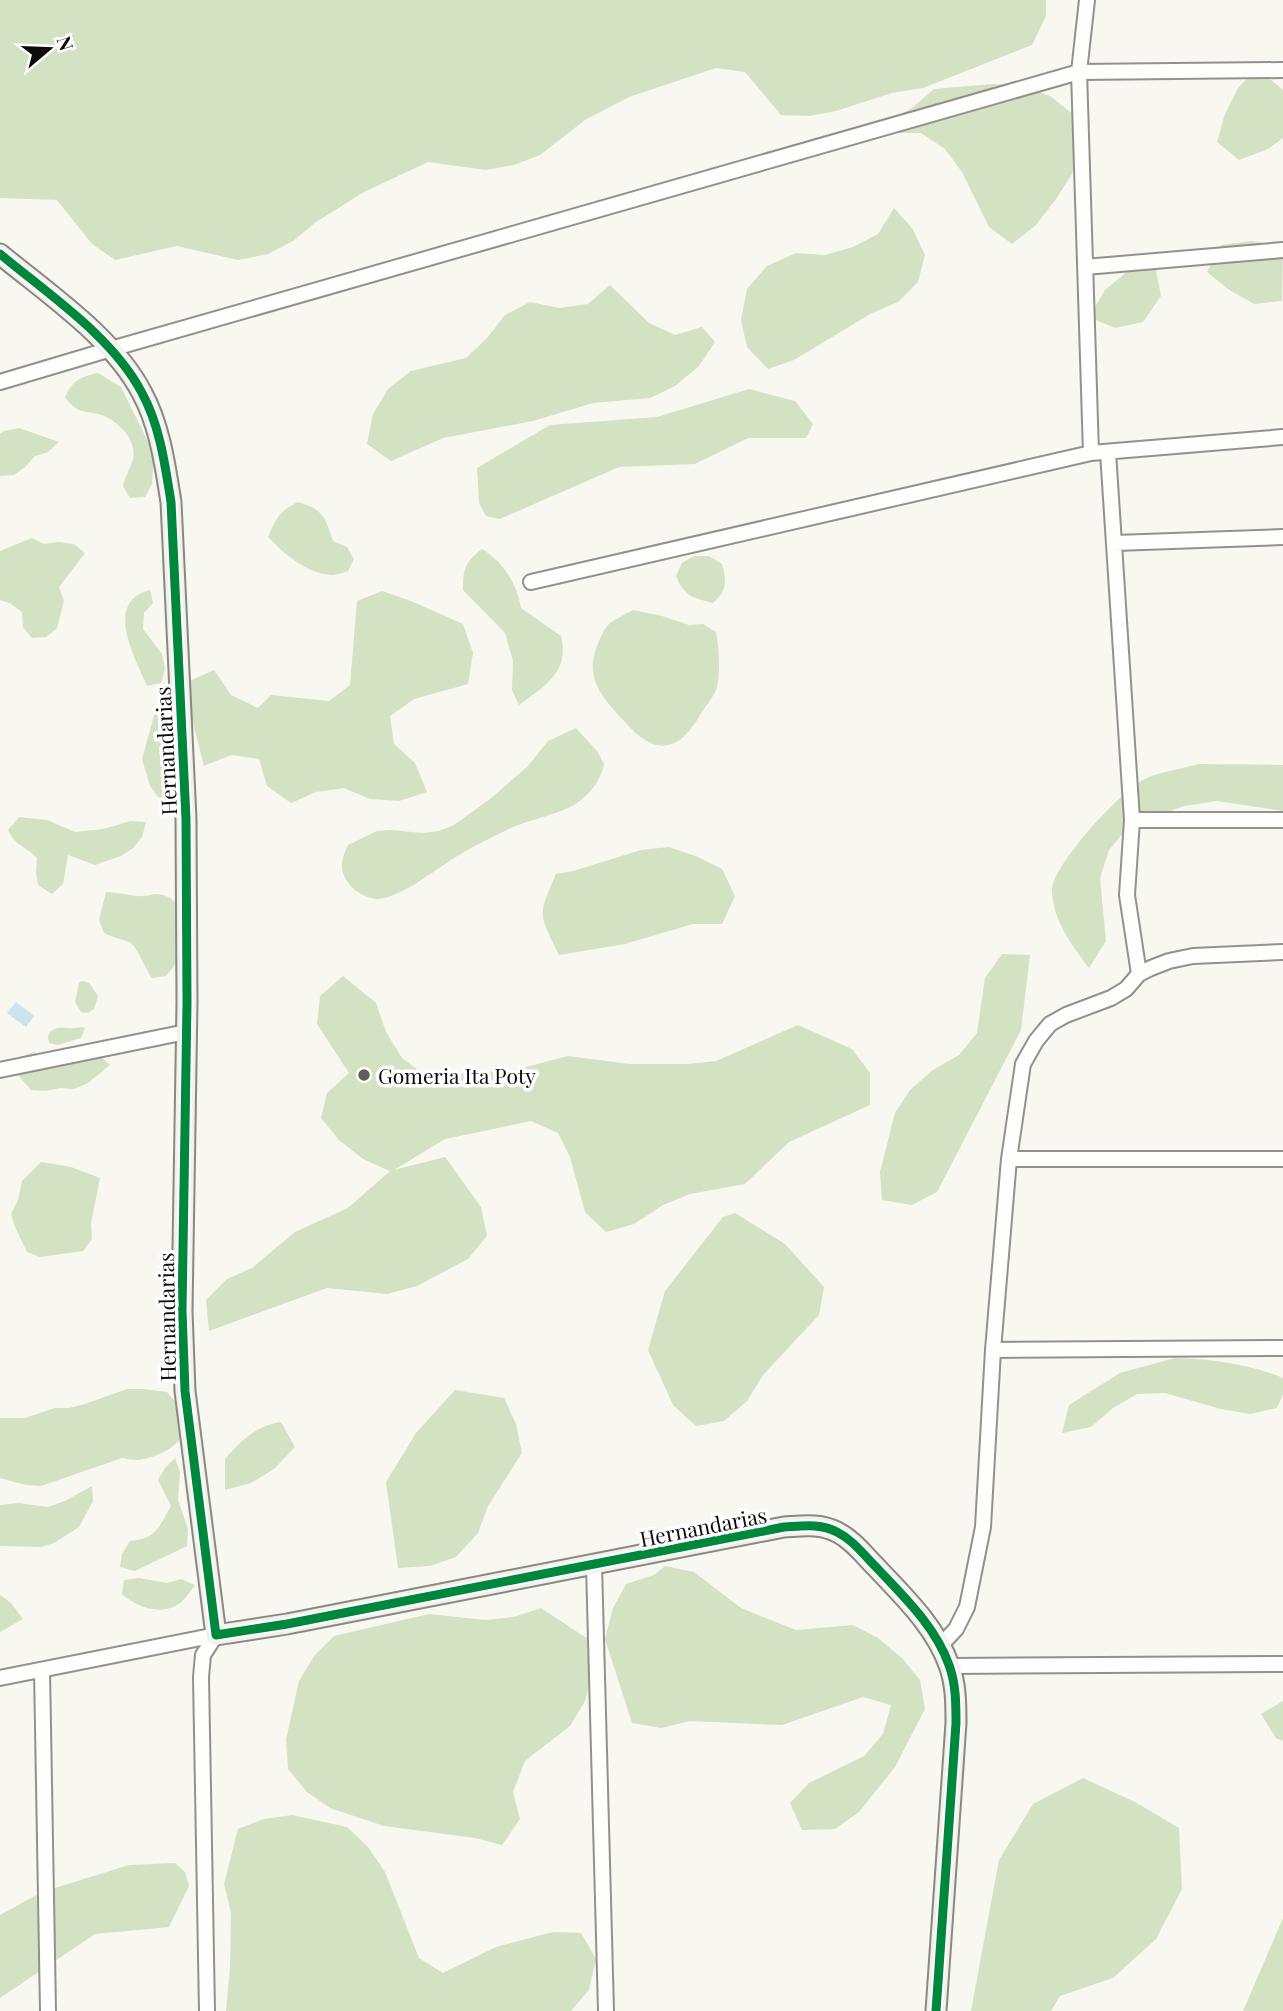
<svg xmlns="http://www.w3.org/2000/svg" width="1283" height="2011" viewBox="0 0 1283 2011" font-family="'Playfair Display',serif">
	<style>
		.forest { fill: #d3e2c2 }
		.water { fill: #cae3ef }
		.lines { fill: none; stroke-linecap: round; stroke-linejoin: round }
		.street-casing { stroke: #92918e; stroke-width: 18 }
		.secondary-casing { stroke: #888885; stroke-width: 23 }
		.street { stroke: #fefefd; stroke-width: 14 }
		.secondary { stroke: #f3f2e9; stroke-width: 19 }
		.cycleway-casing { stroke: #fff; stroke-width: 13 }
		.cycleway { stroke: #00873e; stroke-width: 9 }
		.poi-dot { fill: #5e5e5b; stroke: #fff; stroke-width: 2.5 }
		.labels { text-anchor: middle; dominant-baseline: central; stroke-width: 7; stroke-linejoin: round; paint-order: stroke }
		.street-label { font-size: 21px; fill: #0b0b0b; stroke: #fff }
		.poi-label { font-size: 21px; fill: #0b0b0b; stroke: #fff; text-anchor: start }
	</style>
	<rect width="100%" height="100%" fill="#f8f7f0"/>
	<path class="forest" d="M0 0H1046V16L1032 45 923 88 892 93 836 111 809 116 781 115 745 72 716 68 629 97 585 120 540 155 514 165 486 170 428 162 364 192 316 222 293 241 268 254 238 260 177 246 115 260 92 244 57 200 0 198Z
		M1257 68 1283 90V138L1268 149 1239 160 1217 142 1225 114 1238 88Z
		M992 84 1023 86 1050 96 1074 115 1081 146 1072 174 1056 199 1036 225 1012 244 989 227 962 172 945 149 921 133H893L888 122 912 108 934 89Z
		M894 208 912 228 925 255 918 282 898 302 872 313 794 360 768 369 747 347 741 320 747 289 767 266 796 253 825 255 853 247 878 234Z
		M1252 241 1283 247 1282 301 1254 304 1228 289 1207 272 1221 245Z
		M1154 260 1161 296 1143 322 1115 328 1089 317 1105 290 1129 270Z
		M610 285 649 323 675 335 702 327 715 342 699 366 675 386 650 398 593 403 533 421 443 438 391 461 367 444 373 414 388 389 411 371 466 358 487 338 505 315 530 302 559 308 588 304Z
		M98 373 121 387 154 454 152 484 145 497 130 498 123 486C125 476 131 468 133 459 137 440 120 423 104 416 95 412 85 413 77 409 72 406 68 401 65 397 73 380 80 377 98 373Z
		M749 389 795 401 813 424 806 438H748L695 464 619 467 500 519 486 516 479 503 477 468 550 425 657 417Z
		M19 428 59 442 48 452 35 456 25 467 14 475 0 476V434L4 431Z
		M298 502C324 510 325 517 333 541L347 547 354 559 348 571C342 573 336 575 331 575 308 574 283 553 268 537 276 519 279 511 298 502Z
		M32 538 44 544 59 542 74 544 85 553 59 587 64 601 57 628 46 637 32 638 23 627 22 612 10 603 0 600V551Z
		M482 549C503 562 517 583 521 608L561 636C570 672 545 686 519 705L512 690 513 661 505 633 463 590C463 569 465 562 482 549Z
		M694 556H709L722 564C727 583 727 590 713 603 693 598 684 596 676 576L682 563Z
		M150 590 153 603 144 613 143 629 162 654 165 669 161 683 147 686C135 657 103 602 150 590Z
		M382 591 411 601 463 624 473 653 468 684 414 699 390 716 394 744 415 763 427 792 399 801 370 799 344 788 316 792 291 803 267 786 259 759 231 755 204 766 190 711 187 682 214 670 231 695 258 708 271 695 329 701 350 685 357 601Z
		M633 610 662 616 689 625 703 624 716 632C719 646 721 676 716 690 713 697 706 706 702 712 694 725 684 742 668 745 650 749 635 733 624 721 603 698 584 679 597 646 600 639 604 628 610 623 617 618 626 614 633 610Z
		M171 702 178 786 172 802 158 797 150 786 142 759 157 705Z
		M576 728 597 751 604 764C600 781 591 793 577 803 561 814 531 819 511 828 492 837 472 847 454 858 435 870 400 898 378 899 369 899 355 892 350 885 338 870 341 860 348 845L377 831 391 830 422 833 439 831 454 825 490 799 528 766 548 741Z
		M1199 764 1283 765V811L1217 801 1184 806 1128 827 1109 850 1100 878 1106 941 1089 968C1072 945 1053 921 1052 891 1051 866 1124 787 1147 778 1163 771 1182 769 1199 764Z
		M19 817 47 820 75 832 103 829 131 821 146 822 142 837 133 848 121 856 95 865 68 855 63 884 52 894 38 885 36 872 37 858C24 845 17 847 8 830Z
		M669 847 698 857 722 869 735 896 722 924H693L625 944 559 955C539 914 537 917 556 874L573 871 641 850Z
		M106 892C119 892 132 897 145 896 149 896 152 894 156 894 187 895 183 932 184 953L166 976 152 978C145 969 138 949 131 943 126 940 111 937 104 933L99 920Z
		M1002 954 1030 955 1021 1030 937 1192 912 1205 882 1200 880 1172 895 1113 910 1090 933 1070 959 1055 977 1033 985 978Z
		M343 976 376 1003 386 1032 402 1058 426 1076 514 1070 568 1056 629 1064H688L716 1061 798 1025 852 1049 870 1073V1105L789 1142 745 1184 690 1194 663 1205 634 1224 606 1232 585 1212 570 1157 558 1133 531 1121 445 1139 394 1170 445 1157 481 1207 487 1236 468 1259 417 1286 387 1294 327 1288 209 1331 206 1300 227 1279 252 1268 295 1232 348 1208 390 1171 363 1159 339 1140 321 1118 327 1093 349 1073 317 1024 320 996Z
		M82 981 89 983 98 996 94 1009 88 1013 81 1012 75 1002 79 983Z
		M81 1027 85 1028 81 1038 57 1045 49 1043 48 1036C54 1022 69 1031 81 1027Z
		M34 1052 47 1059 99 1055 110 1065 88 1083 74 1089 60 1088 46 1091 31 1090 13 1069 20 1057Z
		M41 1162 71 1167 100 1178 91 1223 92 1239 83 1251 40 1257 27 1252 15 1227 11 1214 18 1200 22 1181Z
		M735 1213 785 1244 824 1287 819 1315 763 1375 747 1401 724 1421 696 1426 673 1405 648 1350 665 1291 723 1217Z
		M1175 1358C1212 1359 1249 1364 1283 1378V1394L1277 1408 1250 1414 1221 1409 1165 1393 1137 1394 1113 1408 1091 1427 1062 1433 1069 1405 1120 1373Z
		M127 1389H143L167 1392C172 1398 181 1407 184 1414 194 1441 159 1458 138 1460 133 1460 127 1459 122 1458L41 1486 26 1485 0 1478V1418H25L55 1408H69L85 1404Z
		M455 1390 504 1398 516 1424 522 1453 488 1506 478 1533 456 1557 430 1566 398 1568 386 1482 416 1433Z
		M281 1422 295 1447 274 1469 251 1483 225 1490V1459C241 1441 257 1425 281 1422Z
		M175 1458 180 1472 178 1500 188 1529 187 1546 135 1571 120 1567 122 1554 130 1541C156 1539 159 1527 171 1506L158 1480 165 1468Z
		M92 1486 93 1501 79 1527 54 1543 41 1547 0 1546V1505L19 1503 48 1507 65 1501Z
		M665 1566 694 1572 741 1608 796 1630 853 1625 878 1638 902 1658 920 1680 925 1709 895 1767 859 1812 835 1829 802 1830 790 1803 809 1783 864 1756 883 1734 891 1705 863 1697 782 1725 690 1721 661 1728 632 1723 605 1639 613 1608 626 1584 654 1575Z
		M139 1578 167 1583 181 1579 195 1585C189 1593 184 1602 175 1606 158 1615 135 1606 122 1594L124 1580Z
		M0 1595 11 1603 23 1619 0 1632Z
		M541 1608 591 1641 593 1673 585 1701 570 1726 525 1761 513 1792 520 1819 502 1845 475 1838 384 1826 330 1808 307 1792 288 1769 286 1740 299 1681 314 1656 334 1636 429 1614 485 1620 514 1617Z
		M1283 1701V1741L1276 1738 1261 1714Z
		M1083 1778 1135 1802 1179 1828 1182 1889 1156 1939 1113 1978 1060 1996 1051 2011H971L999 1860 1033 1804Z
		M292 1815 347 1827 368 1847 385 1872 419 1958 443 1973 496 1947 553 1932 581 1933 596 1959 589 1990 571 2011H226L230 1969 231 1913 224 1884 238 1829 264 1819Z
		M175 1863 185 1872 189 1886 169 1927 95 1934 0 1998V1915L42 1892 129 1865Z
		M1283 1918V2011H1243Z"/>
	<path class="water" d="M16 1002 34 1016 26 1027 7 1013Z"/>
	<g class="lines">
		<g class="street-casing">
			<path id="street" d="M1087 0 1079 72 1091 453
				M1085 267 1283 250
				M0 382 111 349 1079 72 1283 70
				M1108 452 1132 820 1127 895 1139 974
				M1115 543 1283 537
				M531 582 1091 453 1283 437
				M1132 820H1283
				M0 1070 186 1032
				M1009 1159H1283
				M993 1350 1283 1348
				M594 1565 606 2011
				M940 1646 956 1629 967 1607 983 1527 993 1350 1009 1159 1023 1064 1036 1041 1050 1024 1066 1015 1111 998 1126 989 1139 974 1151 968 1169 961 1193 956 1283 952
				M950 1666 1283 1664
				M42 1670 48 2011
				M0 1678 216 1635
				M207 2011 201 1677 203 1655 216 1635"/>
		</g>
		<g class="secondary-casing">
			<path id="secondary" d="M0 254C48 294 113 337 142 393 160 426 165 465 171 502L186 819 187 1003 182 1311 185 1391 216 1635 287 1624 784 1527C802 1526 820 1523 837 1532 853 1540 864 1555 876 1567 904 1597 935 1626 949 1665 956 1684 956 1704 956 1723L936 2011"/>
		</g>
		<use href="#street" class="street"/>
		<use href="#secondary" class="secondary"/>
		<g class="cycleway-casing">
			<path id="cycleway" d="M0 254C48 294 113 337 142 393 160 426 165 465 171 502L186 819 187 1003 182 1311 185 1391 216 1635 287 1624 784 1527C802 1526 820 1523 837 1532 853 1540 864 1555 876 1567 904 1597 935 1626 949 1665 956 1684 956 1704 956 1723L936 2011"/>
		</g>
		<use href="#cycleway" class="cycleway"/>
	</g>
	<circle class="poi-dot" cx="364" cy="1075" r="7"/>
	<g class="labels">
		<g class="street-label">
			<text transform="translate(165 751) rotate(-93)">Hernandarias</text>
			<text transform="translate(166 1317) rotate(-91)">Hernandarias</text>
			<text transform="translate(703 1526) rotate(-11)">Hernandarias</text>
		</g>
		<g class="poi-label">
			<text x="378" y="1075">Gomeria Ita Poty</text>
		</g>
	</g>
	<g transform="translate(49 49) rotate(71)" stroke="#ffffff" stroke-width="5" paint-order="stroke">
	<path d="M0-5L12 26L0 18L-12 26Z" fill="#0b0b0b"/>
	<text y="-10" font-size="19" font-weight="bold" text-anchor="middle" fill="#0b0b0b">N</text>
	</g>
</svg>
